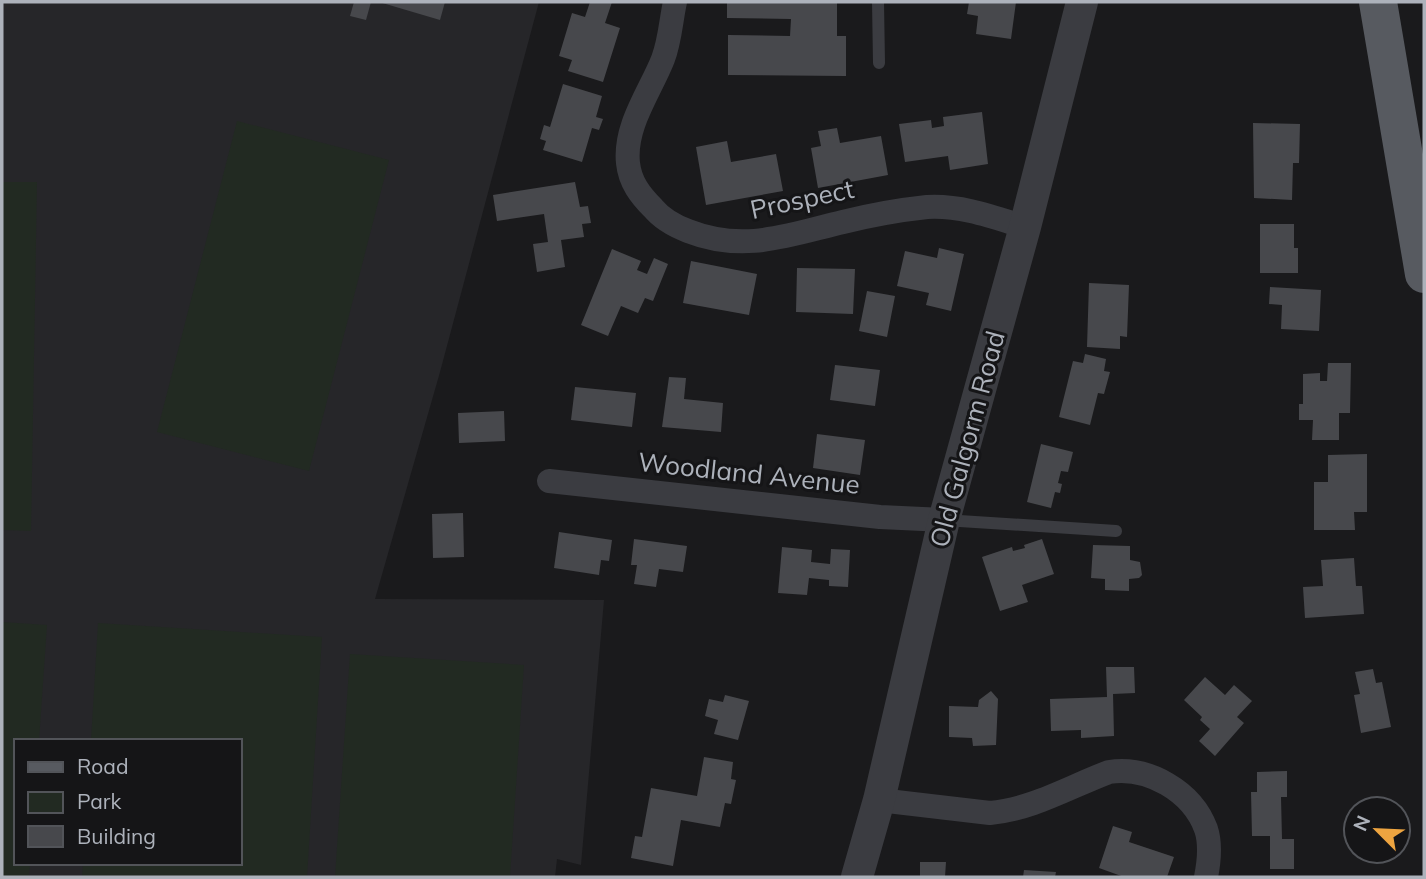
<svg xmlns="http://www.w3.org/2000/svg" width="1426" height="879" viewBox="0 0 1426 879" font-family="Mulish,sans-serif">
	<style>
		.built { fill: #262629; fill-rule: evenodd }
		.green { fill: #222a22 }
		.building { fill: #47484c }
		.lines { fill: none; stroke-linecap: round; stroke-linejoin: round }
		.service { stroke: #3b3c41; stroke-width: 12 }
		.minor { stroke: #3b3c41; stroke-width: 24 }
		.tertiary { stroke: #3b3c41; stroke-width: 32 }
		.primary { stroke: #575a60; stroke-width: 38 }
		.labels { text-anchor: middle; dominant-baseline: central; stroke-width: 6; stroke-linejoin: round; paint-order: stroke }
		.street-label { font-size: 26px; fill: #adb2bb; stroke: #151517 }
	</style>
	<rect width="100%" height="100%" fill="#1a1a1c"/>
	<path class="built" d="M2 2H539L440 372 375 599 604 600 581 865 557 859 555 877H2ZM16 741H240V863H16Z"/>
	<path class="green" d="M237 121 389 160 309 471 157 432Z
		M2 182H37L31 531 2 530Z
		M2 622 47 625 39 741H16V863H30L29 877H2Z
		M98 623 322 637 307 877H82L83 863H240V741H91Z
		M350 654 524 665 510 877H335Z"/>
	<path class="building" d="M354 2H371L366 20 350 16Z
		M379 2H445L440 20Z
		M590 2H612L605 23 620 28 603 82 568 71 572 60 559 56 572 13 585 17Z
		M727 2H837V36H846V76L728 75V35L790 36 791 19 727 18Z
		M969 2H1016L1011 39 976 34 978 16 967 14Z
		M563 84 602 96 596 117 603 119 599 130 592 128 582 162 543 150 546 141 540 139 544 125 550 127Z
		M982 112 988 164 950 170 948 156 905 162 899 124 931 120 932 128 944 126 943 117Z
		M1253 123 1300 124 1299 163H1293L1292 200 1254 198Z
		M837 128 840 143 881 136 888 175 818 188 811 148 821 146 818 131Z
		M727 141 731 162 776 154 783 191 706 205 696 147Z
		M575 182 580 207 588 206 591 223 582 224 584 237 561 240 565 267 537 272 533 244 548 242 544 214 497 221 493 195Z
		M1260 224H1294V248H1298V273H1260Z
		M939 248 964 254 951 311 926 305 929 293 897 286 905 251 937 258Z
		M612 249 641 261 637 270 647 274 654 258 668 264 653 301 645 298 638 313 621 306 608 336 581 325Z
		M691 261 757 274 749 315 683 303Z
		M797 268 855 269 853 314 796 312Z
		M1089 283 1129 285 1127 337 1120 336V349L1087 347Z
		M1270 287 1321 290 1319 331 1281 329 1282 305 1269 304Z
		M867 291 895 296 887 337 859 331Z
		M1085 354 1106 359 1104 371 1110 372 1104 394 1098 393 1090 425 1059 417 1073 361 1083 363Z
		M1328 363H1351L1350 413H1339V440H1312L1313 420H1299V404H1303V374L1320 373V381H1327Z
		M835 365 880 370 875 406 830 400Z
		M669 377 686 378 684 399 723 403 721 432 662 427Z
		M575 387 636 393 632 427 571 420Z
		M504 411 505 441 459 443 458 413Z
		M817 434 865 440 860 475 813 468Z
		M1041 444 1073 452 1068 472 1061 471 1058 483 1062 484 1060 493 1055 492 1051 508 1027 502Z
		M1367 454V512H1354L1355 530H1314V482H1328V455Z
		M463 513 464 557 433 558 432 514Z
		M559 532 612 540 609 561 601 560 599 575 554 568Z
		M634 539 687 546 683 572 659 569 656 587 634 584 637 565H631Z
		M1042 539 1054 574 1022 585 1028 602 1000 611 982 557 1012 547 1013 551 1025 548 1024 545Z
		M1093 545 1130 546V560L1140 562 1142 575 1139 578 1129 579V591L1105 590V579L1091 578Z
		M782 547 812 550 811 562 830 564 831 549 850 550 848 587 829 586V580L809 578 807 595 778 593Z
		M1354 558 1356 586H1362L1364 614 1305 618 1303 587 1323 586 1321 560Z
		M1106 667H1134L1135 693 1113 694 1114 736 1081 738V730L1051 731 1050 699 1107 697Z
		M1373 669 1376 683 1382 682 1391 727 1361 733 1354 695 1360 694 1355 672Z
		M1205 677 1225 695 1234 685 1252 701 1237 717 1244 723 1215 756 1199 741 1210 729 1200 720 1202 717 1184 700Z
		M991 691 998 699 996 745 973 746 972 738 949 737V706L978 707 979 700Z
		M725 695 749 701 738 740 714 734 718 720 705 716 709 699 723 702Z
		M704 757 733 762 731 779 736 780 731 804 725 803 720 827 681 820 673 866 631 858 635 836 642 837 651 788 697 796Z
		M1287 771V797H1281L1282 839H1294V869H1270V836H1252L1251 792H1257V772Z
		M1113 826 1132 832 1129 842 1174 857 1167 877H1124L1099 868Z
		M920 862H946L945 877H920Z
		M1024 870 1056 872 1055 877H1023Z"/>
	<g class="lines">
		<path class="service" d="M878 2 879 63
			M944 520 1116 531"/>
		<path class="minor" d="M675 2C671 20 670 41 663 59 650 92 624 126 628 163 630 182 640 195 653 208 662 219 675 226 688 231 744 253 788 235 843 222 871 215 899 210 927 207 961 205 993 217 1025 227
			M549 481 880 517 944 520
			M879 800 990 813C1033 809 1069 787 1109 772 1148 766 1192 791 1206 829 1211 844 1209 862 1206 877"/>
		<path class="tertiary" d="M857 877 879 800 944 520 1025 227 1082 2"/>
		<path class="primary" d="M1378 2 1424 274"/>
	</g>
	<g class="labels">
		<g class="street-label">
			<text transform="translate(802 199) rotate(-12)">Prospect</text>
			<text transform="translate(967 439) rotate(-75)">Old Galgorm Road</text>
			<text transform="translate(749 473) rotate(6)">Woodland Avenue</text>
		</g>
	</g>
	<rect width="1426" height="879" fill="none" stroke="#adb2bb" stroke-width="7"/>
	<rect x="14" y="739" width="228" height="126" fill="#151517" stroke="#525459" stroke-width="2"/>
	<rect x="28" y="762" width="35" height="10" fill="#575a60" stroke="#525459" stroke-width="2"/>
	<text x="77" y="774" font-size="21" fill="#adb2bb">Road</text>
	<rect x="28" y="792" width="35" height="21" fill="#222a22" stroke="#525459" stroke-width="2"/>
	<text x="77" y="809" font-size="21" fill="#adb2bb">Park</text>
	<rect x="28" y="826" width="35" height="21" fill="#47484c" stroke="#525459" stroke-width="2"/>
	<text x="77" y="844" font-size="21" fill="#adb2bb">Building</text>
	<g transform="translate(1377 830) rotate(294)"><circle r="33" fill="#151517" stroke="#525459" stroke-width="2"/>
	<path d="M0-5L12 26L0 18L-12 26Z" fill="#eda440"/>
	<text y="-10" font-size="19" font-weight="bold" text-anchor="middle" fill="#adb2bb">N</text>
	</g>
</svg>
